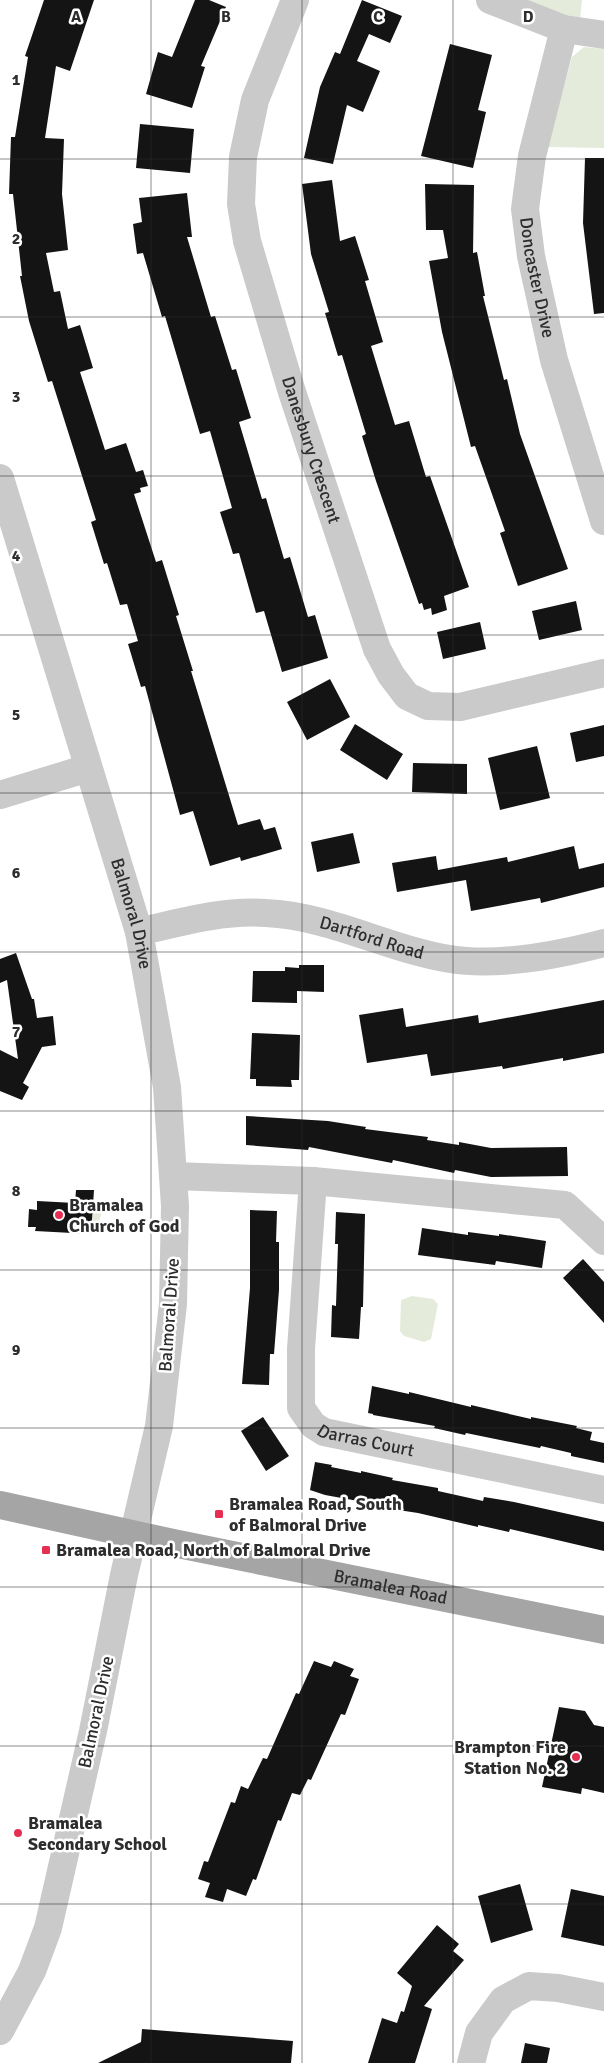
<svg xmlns="http://www.w3.org/2000/svg" width="604" height="2063" viewBox="0 0 604 2063" font-family="Signika,sans-serif">
	<style>
		.green { fill: #e5ebda }
		.building { fill: #141414 }
		.lines { fill: none; stroke-linecap: round; stroke-linejoin: round }
		.minor { stroke: #cacaca; stroke-width: 28 }
		.major { stroke: #a5a5a5; stroke-width: 28 }
		.grid { fill: none; stroke: #2d2d2d; stroke-width: 1; stroke-opacity: 0.55 }
		.poi-dot { fill: #e52e51; stroke: #fff; stroke-width: 2 }
		.labels { text-anchor: middle; dominant-baseline: central; stroke-width: 5; stroke-linejoin: round; paint-order: stroke }
		.street-label { font-size: 18px; fill: #2d2d2d; stroke: #fff }
		.poi-label { font-size: 18px; font-weight: bold; fill: #2d2d2d; stroke: #fff; text-anchor: start }
		.grid-label { font-size: 16px; text-anchor: middle; font-weight: bold; fill: #2d2d2d; stroke: #fff; stroke-width: 5; stroke-linejoin: round; paint-order: stroke }
	</style>
	<rect width="100%" height="100%" fill="#fff"/>
	<path class="green" d="M527 0H582L580 20Z
		M584 47 604 49V148L547 147 572 57Z
		M93 1204H104L97 1230 92 1229Z
		M412 1296 433 1299 438 1304 431 1339 424 1342 404 1336 400 1331 401 1300Z"/>
	<path class="building" d="M44 0H94L70 71 56 66 45 138 64 139 62 194 68 250 46 253 54 292 60 291 68 329 80 325 93 368 80 372 105 450 126 443 136 472 143 470 148 486 140 488 141 492 134 494 156 562 162 560 179 615 176 616 193 671H191L238 825 260 819 264 830 275 827 282 849 241 861 240 857 210 866 193 811 180 815 145 686 141 687 128 644 138 641 127 604 120 605 107 563 104 564 91 522 96 520 52 381 48 382 29 321 20 276H22L13 194H9L11 137H15L28 57 25 56Z
		M195 0H209L226 7 201 66 205 67 192 108 146 94 158 52 172 57Z
		M362 0 402 16 390 43 369 34 357 61 380 71 363 112 347 105 333 164 304 158 320 87 335 52 340 54Z
		M450 44 492 55 478 110 486 112 473 168 421 156Z
		M140 124 194 129 190 173 136 168Z
		M585 158H604V313L594 314 583 223Z
		M332 180 340 241 355 236 369 280 365 281 383 342 371 346 395 425 409 421 426 477 430 476 469 587 444 596 447 610 432 615 431 608 424 610 422 603 419 604 376 481 362 436 366 434 342 355 338 356 325 313 329 312 311 254 302 184Z
		M425 184 474 185 473 253 477 252 485 296H483L504 380 507 379 520 434 568 569 518 586 500 533 505 531 475 446 471 447 442 332 429 261 448 258 443 230H426Z
		M187 193 192 237H187L211 317 215 316 232 370 236 369 251 418 239 422 262 499 266 498 284 559 290 557 308 617 315 615 328 658 282 672 264 611 256 613 239 553 233 554 220 512 232 508 210 431 200 434 165 316 162 317 143 253 137 254 133 224 142 222 139 198Z
		M576 601 582 630 539 640 532 611Z
		M480 622 486 649 443 659 437 632Z
		M330 679 350 717 307 740 287 702Z
		M355 724 403 754 387 780 340 750Z
		M604 725V756L576 762 570 733Z
		M537 746 550 798 500 810 488 758Z
		M413 763 467 764V794L412 792Z
		M353 833 360 863 317 872 311 842Z
		M574 846 579 869 604 863V887L541 903 540 898 471 911 466 880 397 892 392 863 436 856 438 870 507 857 508 862Z
		M16 953 32 999H34L37 1018 53 1016 56 1045 42 1047 23 1083 29 1087 22 1100 0 1091V1050L18 1059 7 980 0 983V959Z
		M299 965H324V992L297 991V1003L252 1002 253 971H285V967L299 968Z
		M604 1000V1053L563 1061V1058L503 1069 502 1066 431 1076 427 1054 367 1063 359 1015 403 1008 406 1027 478 1015 479 1023Z
		M252 1033 300 1035 299 1080H291L292 1087 256 1086V1079H250Z
		M246 1116 328 1121 366 1127 365 1129 428 1137 427 1140 459 1145V1142L491 1148 567 1147 568 1176 491 1177 455 1170 454 1173 393 1160 392 1163 309 1147 308 1150 246 1145Z
		M76 1190H94L91 1234 35 1231 36 1227H28L29 1209 37 1210V1201L75 1203Z
		M250 1210 277 1211 276 1242H279V1290L274 1354H270L269 1385 242 1384 250 1288Z
		M336 1212 365 1214 363 1307H361L359 1339 331 1337 332 1305 336 1306 338 1244H335Z
		M422 1228 468 1235V1232L499 1236V1234L546 1241 542 1268 496 1261 495 1265 418 1255Z
		M583 1259 604 1282V1323L563 1278Z
		M372 1386 409 1394V1392L471 1407V1405L531 1419V1417L577 1426 576 1428 592 1432 590 1440 604 1443V1463L571 1456V1453L541 1446 540 1448 466 1433 465 1435 434 1428 435 1426 373 1415V1414L368 1413Z
		M263 1417 289 1456 266 1471 241 1431Z
		M315 1462 332 1465 331 1467 361 1473V1471L393 1478 392 1480 438 1488V1491L483 1501 484 1497 514 1502 604 1522V1551L510 1529 509 1532 478 1525V1527L418 1513 385 1508 386 1506 325 1495 310 1490Z
		M314 1661 331 1667 334 1661 354 1669 350 1676 359 1679 345 1715 341 1714 311 1780 308 1779 300 1795 292 1793 281 1821 278 1820 256 1880 253 1879 246 1896 227 1889 223 1902 205 1897 210 1883 198 1879 204 1861 208 1862 231 1802 235 1803 241 1786 248 1789 263 1758 267 1759 296 1693 299 1694Z
		M559 1707 585 1711 594 1725 604 1727V1793L582 1788 581 1794 542 1787Z
		M520 1884 533 1930 491 1943 478 1896Z
		M571 1889 604 1896V1946L561 1937Z
		M437 1925 459 1944 453 1951 464 1960 424 2006 432 2009 415 2063H368L382 2018 397 2023 401 2011 404 2012 412 1986 397 1973Z
		M142 2029 293 2041 291 2063H98L141 2042Z
		M525 2043 550 2048 547 2063H521Z"/>
	<g class="lines">
		<g class="minor">
			<path id="s1" d="M295 0 255 100 243 157 241 204 247 241 292 392 377 649 391 675 407 696 428 706 460 707 604 673"/>
			<path d="M490 0 564 29 604 35"/>
			<path id="s2" d="M564 29 532 156 525 209 531 256 554 360 604 521"/>
			<path id="s3" d="M0 478 139 932 167 1087 175 1206 173 1304 159 1426 124 1575 93 1731 48 1928 32 1971 0 2031"/>
			<path d="M0 795 88 768"/>
			<path id="s4" d="M139 932C181 922 223 910 266 913 330 916 388 949 450 959 498 967 558 955 604 943"/>
			<path d="M174 1176 313 1181 565 1205 604 1241"/>
			<path id="s5" d="M313 1181 301 1349V1408L313 1425 324 1432 604 1490"/>
			<path d="M471 2063 479 2033 503 2000 529 1986 558 1988 604 1997"/>
		</g>
		<path class="major" id="s6" d="M0 1505 173 1543 604 1630"/>
	</g>
	<path class="grid" d="M151 0V2063M302 0V2063M453 0V2063M0 159H604M0 317H604M0 476H604M0 635H604M0 793H604M0 952H604M0 1111H604M0 1270H604M0 1428H604M0 1587H604M0 1746H604M0 1904H604"/>
	<g class="poi-dot">
		<circle cx="59" cy="1215" r="5"/>
		<rect x="214" y="1509" width="10" height="10" rx="2.5"/>
		<rect x="41" y="1545" width="10" height="10" rx="2.5"/>
		<circle cx="576" cy="1757" r="5"/>
		<circle cx="18" cy="1833" r="5"/>
	</g>
	<g class="labels">
		<g class="street-label">
			<text stroke="none"><textPath href="#s2" startOffset="254">Doncaster Drive</textPath></text>
			<text stroke="none"><textPath href="#s1" startOffset="469">Danesbury Crescent</textPath></text>
			<text stroke="none"><textPath href="#s3" startOffset="455">Balmoral Drive</textPath></text>
			<text stroke="none"><textPath href="#s4" startOffset="238">Dartford Road</textPath></text>
			<text transform="translate(169 1315) rotate(-86)">Balmoral Drive</text>
			<text stroke="none"><textPath href="#s5" startOffset="304">Darras Court</textPath></text>
			<text stroke="none"><textPath href="#s6" startOffset="399">Bramalea Road</textPath></text>
			<text transform="translate(96 1712) rotate(-78)">Balmoral Drive</text>
		</g>
		<g class="poi-label">
			<text x="69" y="1205">Bramalea<tspan x="69" dy="21">Church of God</tspan></text>
			<text x="229" y="1504">Bramalea Road, South<tspan x="229" dy="21">of Balmoral Drive</tspan></text>
			<text x="56" y="1550">Bramalea Road, North of Balmoral Drive</text>
			<text x="566" y="1747" text-anchor="end">Brampton Fire<tspan x="566" dy="21">Station No. 2</tspan></text>
			<text x="28" y="1823">Bramalea<tspan x="28" dy="21">Secondary School</tspan></text>
		</g>
	</g>
	<g class="grid-label">
		<text x="76" y="22">A</text>
		<text x="226" y="22">B</text>
		<text x="378" y="22">C</text>
		<text x="528" y="22">D</text>
		<text x="16" y="85">1</text>
		<text x="16" y="244">2</text>
		<text x="16" y="402">3</text>
		<text x="16" y="561">4</text>
		<text x="16" y="720">5</text>
		<text x="16" y="878">6</text>
		<text x="16" y="1037">7</text>
		<text x="16" y="1196">8</text>
		<text x="16" y="1355">9</text>
	</g>
</svg>
